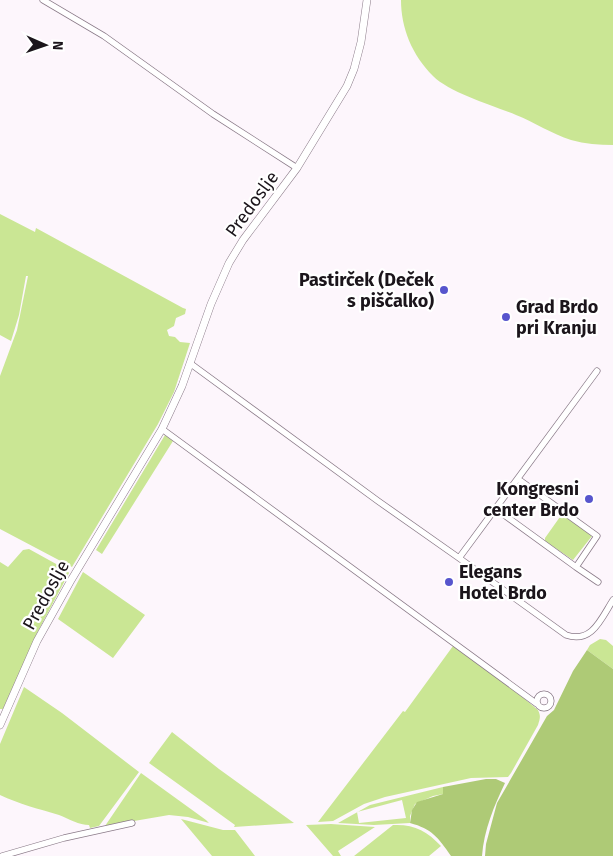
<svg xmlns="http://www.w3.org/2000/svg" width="613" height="856" viewBox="0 0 613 856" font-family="'Fira Sans',sans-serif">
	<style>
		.green { fill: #cae694; fill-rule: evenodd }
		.forest { fill: #aeca76 }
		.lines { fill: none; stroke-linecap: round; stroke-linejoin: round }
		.minor-casing { stroke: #8b7b89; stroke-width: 7 }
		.tertiary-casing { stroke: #8b7b89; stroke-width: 8 }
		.minor { stroke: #fff; stroke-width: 5.5 }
		.tertiary { stroke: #fff; stroke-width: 7 }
		.poi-dot { fill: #5755cd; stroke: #fff; stroke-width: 2 }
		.labels { text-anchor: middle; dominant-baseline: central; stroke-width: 4.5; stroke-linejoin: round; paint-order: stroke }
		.street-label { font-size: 18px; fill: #1b151b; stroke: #fff }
		.poi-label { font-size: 18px; font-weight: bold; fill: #1b151b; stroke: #fff; text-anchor: end }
	</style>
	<rect width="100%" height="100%" fill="#fdf6fc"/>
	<path class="green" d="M401 0H613V145C599 145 585 144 571 140 552 134 534 122 516 115 492 105 450 93 433 76 412 55 401 28 401 0Z
		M0 214 35 232 36 228 183 308 186 309 185 314 176 318 174 326 167 330 169 336 175 337 180 342 190 343 174 392 158 424 72 567 0 529V376L17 330 28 276H26L19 315 11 341 0 335Z
		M165 435 173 441 102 554 96 550Z
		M562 514 591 534 592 536 573 560 545 541V538Z
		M29 549 67 570 69 573 37 633 3 709H0V562L8 567 23 550Z
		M83 572 145 615 113 658 58 619Z
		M600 639 606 640 613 646V669L587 650 590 645Z
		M453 646 514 690 538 710C541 716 540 719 538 725L511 773 508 777 471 778 385 797 364 804 333 821 318 822 403 711 405 712Z
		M24 687 62 713 139 772 99 826 90 828 89 825C79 825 69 819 59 815 39 809 19 804 0 795V744Z
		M172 732 219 769 294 823 234 827 235 825 149 763Z
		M141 773 206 820 209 823 188 817 169 815 105 826Z
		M443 787V794L433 796 415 804 410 816V823L374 825 338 823 370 805ZM402 800 406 818 359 823 357 812Z
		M181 819 223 830H235L255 856H212Z
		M331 824 375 827 338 851 341 856H333L306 825Z
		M393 825C414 824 427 831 441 846L429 856H354Z"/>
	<path class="forest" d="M587 650 613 669V856H485L486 844 497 803 547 716 554 710 573 671Z
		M486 779H496L505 783C494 806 484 830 482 856H451C438 837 432 829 410 823L412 810 417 802 443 794V787Z"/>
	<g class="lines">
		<g class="minor-casing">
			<path id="minor" d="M43 0 104 36 213 114 297 168
				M191 364 378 501 459 558 566 635C592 644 601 619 613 600
				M162 429 537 704
				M496 509 576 567 597 536 518 479
				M459 558 597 371
				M576 567 598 582
				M537 701a7 7 0 1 1 14 0a7 7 0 1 1-14 0Z
				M2 856 64 838 132 823"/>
		</g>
		<g class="tertiary-casing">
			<path id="tertiary" d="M0 725 37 641 70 582 162 429 182 386 211 304 229 263 243 240 297 168 347 86 354 69 361 42 367 0"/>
		</g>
		<use href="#minor" class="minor"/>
		<use href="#tertiary" class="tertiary"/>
	</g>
	<g class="poi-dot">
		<circle cx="444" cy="290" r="5"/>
		<circle cx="506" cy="317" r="5"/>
		<circle cx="589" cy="499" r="5"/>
		<circle cx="449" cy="582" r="5"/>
	</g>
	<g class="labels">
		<g class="street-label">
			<text transform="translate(252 204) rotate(-54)">Predoslje</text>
			<text transform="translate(46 595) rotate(-61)">Predoslje</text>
		</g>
		<g class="poi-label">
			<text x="434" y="280">Pastirček (Deček<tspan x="434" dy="21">s piščalko)</tspan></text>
			<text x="516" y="307" text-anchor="start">Grad Brdo<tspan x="516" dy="21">pri Kranju</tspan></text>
			<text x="579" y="489">Kongresni<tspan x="579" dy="21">center Brdo</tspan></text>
			<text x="459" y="572" text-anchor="start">Elegans<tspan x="459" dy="21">Hotel Brdo</tspan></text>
		</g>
	</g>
	<g transform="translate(45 45) rotate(92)" stroke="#ffffff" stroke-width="4" paint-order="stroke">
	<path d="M0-4L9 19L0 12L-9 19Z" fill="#1b151b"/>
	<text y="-8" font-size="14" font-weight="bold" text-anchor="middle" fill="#1b151b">N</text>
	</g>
</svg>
